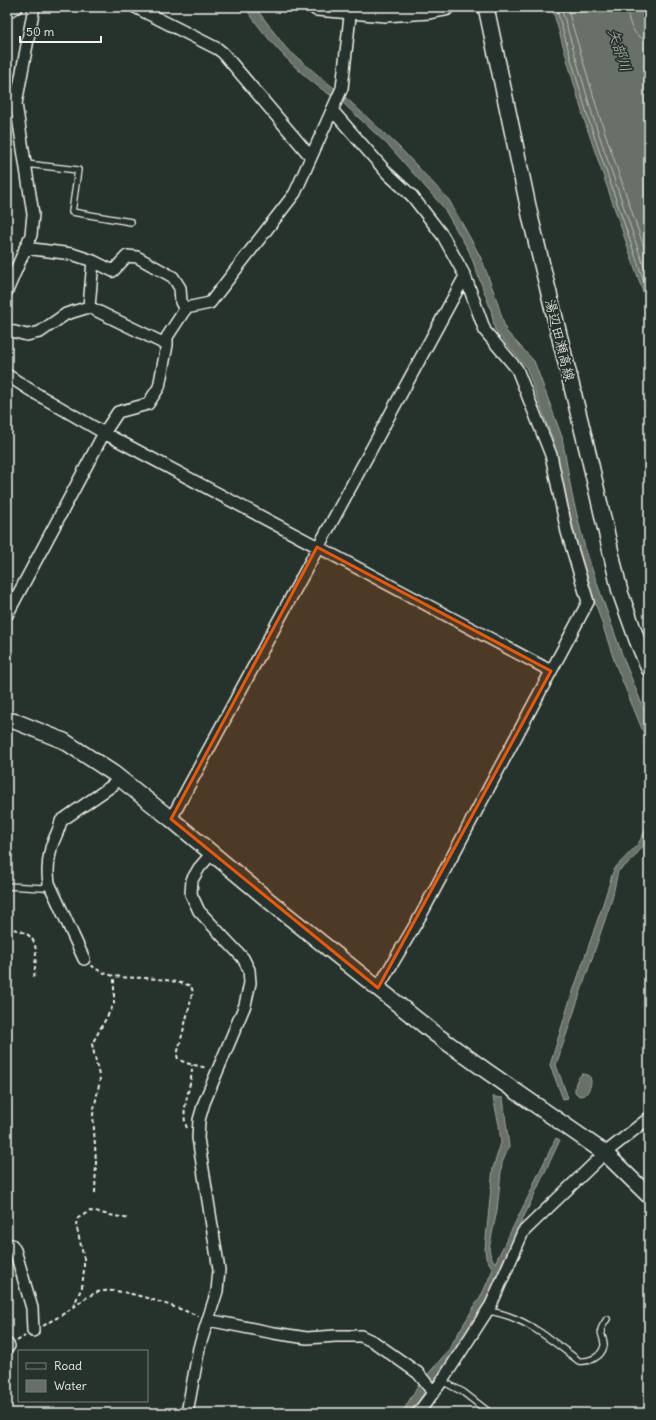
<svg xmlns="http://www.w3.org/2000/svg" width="656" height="1420" viewBox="0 0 656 1420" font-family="Delius,'Klee One',sans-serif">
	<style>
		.water { fill: #676f68; stroke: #9fa39b }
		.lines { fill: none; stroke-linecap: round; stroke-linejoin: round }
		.shore { stroke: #bcbdb5; stroke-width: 1 }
		.lane-casing { stroke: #f4f1e8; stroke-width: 8 }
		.street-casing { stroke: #f4f1e8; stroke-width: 14 }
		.secondary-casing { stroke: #f4f1e8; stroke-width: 18 }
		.primary-casing { stroke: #f4f1e8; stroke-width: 20 }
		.path { stroke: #f4f1e8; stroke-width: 2; stroke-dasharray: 4 3; stroke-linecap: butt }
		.lane { stroke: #26332d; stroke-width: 5.5 }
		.street { stroke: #26332d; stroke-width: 11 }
		.secondary { stroke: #26332d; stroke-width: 15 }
		.primary { stroke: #26332d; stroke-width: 17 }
		.marked { fill: #e8590c; fill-opacity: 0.2; stroke: #e8590c; stroke-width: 3; stroke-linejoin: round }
		.labels { text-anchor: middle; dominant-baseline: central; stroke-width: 3.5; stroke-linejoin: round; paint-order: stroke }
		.street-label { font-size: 14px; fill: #f4f1e8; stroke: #26332d }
		.water-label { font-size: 15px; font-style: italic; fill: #bcbdb5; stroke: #26332d }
	</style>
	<rect width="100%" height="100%" fill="#26332d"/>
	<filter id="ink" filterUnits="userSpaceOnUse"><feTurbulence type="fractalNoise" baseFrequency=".025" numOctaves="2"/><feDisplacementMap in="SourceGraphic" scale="8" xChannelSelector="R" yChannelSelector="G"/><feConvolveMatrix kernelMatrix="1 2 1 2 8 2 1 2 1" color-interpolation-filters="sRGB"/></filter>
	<g filter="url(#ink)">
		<path class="water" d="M245 7H255L286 48 319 76 343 95 399 147 449 200 474 245 482 260 496 298 506 331 534 361 562 437 572 495 586 552 624 660 649 722V746L615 663 579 553 553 440 526 367 495 330 491 310 469 251 443 207 391 148 342 102C304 81 268 42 245 7Z
			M552 7H642L649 30V309L585 122Z
			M649 818V839L630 862 618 871 612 899 556 1065 568 1098 563 1099 550 1065 568 1006 601 910 614 869 638 844 644 833Z
			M582 1074C596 1074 591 1089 585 1095L579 1096 575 1092C575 1084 576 1079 582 1074Z
			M493 1097 503 1098 509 1147 502 1163 497 1210 489 1249 491 1257 495 1263 532 1189 533 1185 556 1138 560 1140 503 1261 488 1297 455 1353 426 1390 411 1413H402L417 1387 447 1352 483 1292 493 1269 486 1258 485 1249 493 1168 501 1143 499 1125Z"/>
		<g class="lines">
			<path class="shore" d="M556 7 589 121 649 296
				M561 7 594 120 649 281
				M567 7 600 118 649 262
				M627 7C628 21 633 39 649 40"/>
			<g class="lane-casing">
				<path id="lane" d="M26 164 78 170 72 212 131 222
					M7 886 43 888 49 883
					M487 1311C523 1315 551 1340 579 1361 589 1362 601 1358 604 1346 605 1341 601 1336 601 1330 602 1326 605 1322 607 1319
					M442 1381 463 1392 490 1413"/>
			</g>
			<g class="street-casing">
				<path id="street" d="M135 7 218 49 223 53 311 157
					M7 12 17 7
					M332 110 388 174 412 196 443 236 465 276 485 331 517 369 551 455 567 532 588 602 421 915 378 988
					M25 248 72 254 93 261 113 271 127 256 137 257 173 277 180 288 181 302 185 310
					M7 291 31 235 33 214 16 104 34 7
					M89 307 93 261
					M7 330 27 335 40 332 66 314 89 307 167 345
					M7 375 35 393 104 433 551 671
					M7 615 104 433 118 412 148 404 159 387 167 345V337L186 308 210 303 295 193 342 88 351 7
					M171 819 465 276
					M84 959 49 883C47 871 48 860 51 848 54 838 59 831 61 821L113 785
					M7 1244 12 1245 15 1250 32 1308 33 1331
					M208 1320 274 1333 307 1338 336 1336H361L374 1342 418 1373 433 1392
					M7 1344 9 1346
					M187 1413 199 1348 217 1291 219 1270 198 1138 199 1120 204 1103 245 1005 250 983 249 970 243 958 199 911 191 894 192 880 199 868 212 853
					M418 1413 442 1381 491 1305 523 1232 605 1153 649 1118"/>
			</g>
			<g class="secondary-casing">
				<path id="secondary" d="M486 7 531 220 590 461 620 592 637 640 649 669
					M7 720 17 722 64 741 113 773 171 819 273 904 435 1034 488 1072 605 1153 649 1196"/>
			</g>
			<g class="primary-casing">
				<path id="primary" d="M317 7 385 13 429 10 445 7"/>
			</g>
			<path class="path" d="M7 928C43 933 36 950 34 979
				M91 965C108 979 124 977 145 978 161 979 176 981 191 986L193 992 177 1055 178 1059 186 1063 207 1068
				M187 1128C179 1111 193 1084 192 1065
				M95 1193 96 1162 93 1114 100 1080 92 1044 114 1004V977
				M73 1307 82 1287 84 1270V1259L76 1224 78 1218 90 1211 130 1219
				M43 1326C52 1320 61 1316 69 1310 81 1303 84 1297 98 1292 119 1285 177 1308 199 1316
				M17 1341 25 1336
				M643 1413 649 1405"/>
			<use href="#lane" class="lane"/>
			<use href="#street" class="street"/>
			<use href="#secondary" class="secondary"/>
			<use href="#primary" class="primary"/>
		</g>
	</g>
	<path class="marked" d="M317 547 551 671 378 988 171 819Z"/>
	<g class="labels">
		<g class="street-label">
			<text transform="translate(560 340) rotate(76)">湯辺田瀬高線</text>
		</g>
		<g class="water-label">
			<text transform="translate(620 50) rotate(72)">矢部川</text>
		</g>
	</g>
	<rect width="656" height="1420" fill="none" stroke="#26332d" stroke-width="24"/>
	<rect x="12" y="12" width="632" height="1396" fill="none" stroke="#f4f1e8" stroke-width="1.5" filter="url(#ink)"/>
	<rect x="18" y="1350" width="130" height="52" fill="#26332d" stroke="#787f78"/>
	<rect x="26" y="1363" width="20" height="6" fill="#26332d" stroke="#787f78"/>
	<text x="54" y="1370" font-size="12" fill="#f4f1e8">Road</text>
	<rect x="26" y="1380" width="20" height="12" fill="#676f68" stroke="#787f78"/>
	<text x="54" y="1390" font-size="12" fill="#f4f1e8">Water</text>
	<path d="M20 36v6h81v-6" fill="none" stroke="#f4f1e8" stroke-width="2"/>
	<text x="26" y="36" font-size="12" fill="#f4f1e8" stroke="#26332d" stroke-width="3" paint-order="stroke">50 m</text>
</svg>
